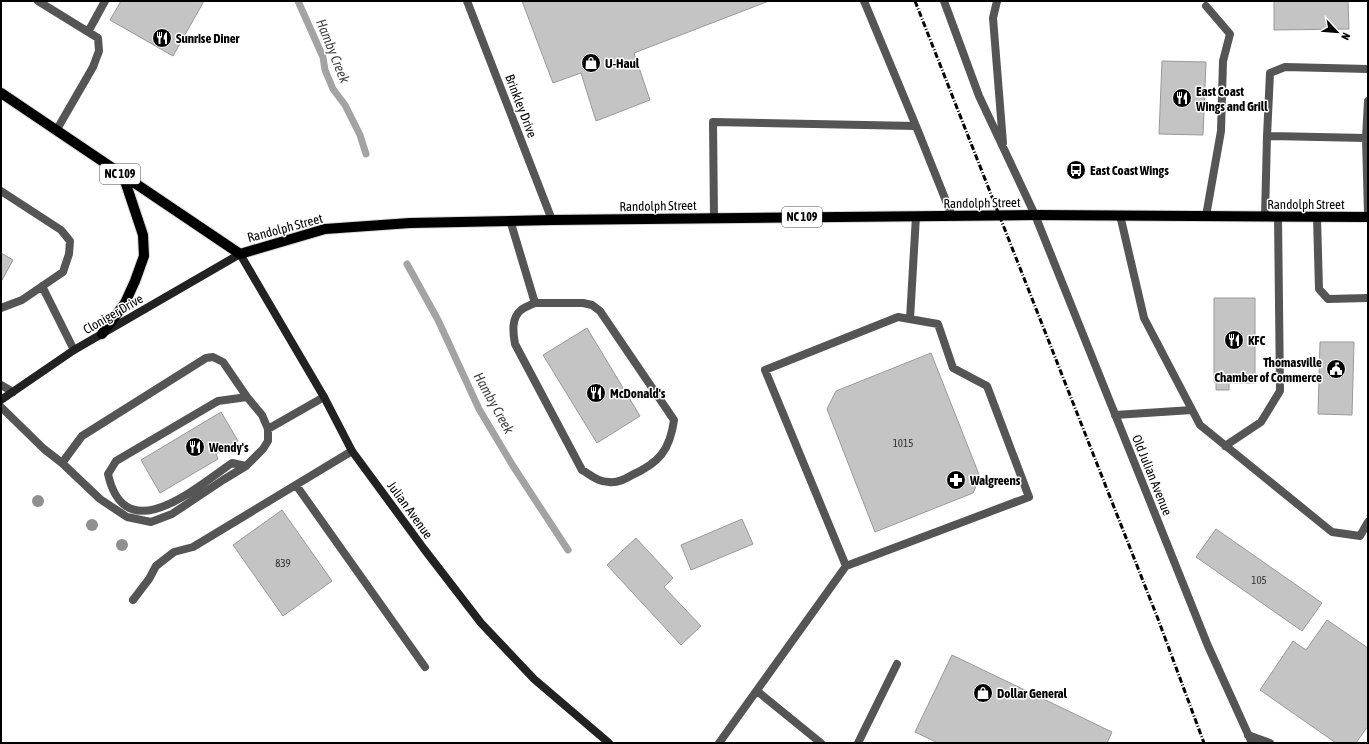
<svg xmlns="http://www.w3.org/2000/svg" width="1369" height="744" viewBox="0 0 1369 744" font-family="'Asap Condensed',sans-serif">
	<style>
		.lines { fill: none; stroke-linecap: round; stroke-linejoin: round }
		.stream { stroke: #a3a3a3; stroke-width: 7 }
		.building { fill: #c4c4c4; stroke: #999 }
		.primary-casing { stroke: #dbdbdb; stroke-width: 12 }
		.lane { stroke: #555; stroke-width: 8 }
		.street { stroke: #555; stroke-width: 8 }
		.secondary { stroke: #222; stroke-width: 8 }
		.primary { stroke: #000; stroke-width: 10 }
		.rail { stroke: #000; stroke-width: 3; stroke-dasharray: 6 2 1 2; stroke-linecap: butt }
		.tree { fill: #8f8f8f }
		.labels { text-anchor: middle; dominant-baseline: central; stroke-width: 3; stroke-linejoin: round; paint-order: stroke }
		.number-label { font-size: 11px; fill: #313131 }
		.shield { fill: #fff; stroke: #4c4c4c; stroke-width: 1 }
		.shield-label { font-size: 12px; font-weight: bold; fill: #000 }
		.poi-label { font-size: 13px; font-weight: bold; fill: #000; stroke: #fff; text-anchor: start }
		.street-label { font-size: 13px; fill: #000; stroke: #fff }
		.water-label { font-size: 14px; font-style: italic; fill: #444; stroke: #fff }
	</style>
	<rect width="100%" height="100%" fill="#fff"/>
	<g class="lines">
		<path class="stream" d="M298 1 323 57 325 70 333 89 345 105 360 135 366 154
			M407 264 438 320 479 409 513 466 568 550"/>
	</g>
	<path class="building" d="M121 1H204L173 56 110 20Z
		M522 1H769L634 53 650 100 596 121 581 73 553 83Z
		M1274 1H1348L1349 29 1274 30Z
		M1162 61 1206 62 1203 135 1159 134Z
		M1 253 13 260 1 282Z
		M1214 298H1255V383H1229V390H1216V382H1214Z
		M587 328 640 416 597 443 543 355Z
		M1320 342H1354L1352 415 1318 414Z
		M931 353 980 477 973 493 875 532 827 409 836 391Z
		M221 412 238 441 216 454 218 459 160 493 141 460Z
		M282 510 332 581 283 616 233 545Z
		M742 519 753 544 691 570 681 545Z
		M1216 529 1322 603 1302 631 1196 557Z
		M636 538 673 578 664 587 701 626 681 645 607 565Z
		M1327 620 1368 648V726L1356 743H1336L1260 690 1293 641 1306 650Z
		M952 655 1112 732 1107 743H938L915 732Z"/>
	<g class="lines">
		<g class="primary-casing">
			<path id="primary" d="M1 93 240 254 325 229 410 223 552 220 1035 215 1368 217
				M102 334 125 303 135 281 144 256 143 235 123 175"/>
		</g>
		<path class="lane" d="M38 1 98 38 99 51 93 67 56 131
			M864 1 916 126
			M944 1 979 96 1035 215
			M997 1 993 18 1003 143
			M1206 6 1230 34 1223 61 1221 131 1206 216
			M88 32 105 1
			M1368 101 1366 138H1368
			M1267 136 1270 73 1285 67 1368 69
			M1 191 61 230 70 241 69 254 63 272 22 300 1 308
			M1120 215 1144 318 1200 425 1332 532 1360 536 1368 522
			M1265 217 1267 136 1366 138 1368 214
			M1317 217 1319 289 1328 299 1368 298
			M714 218 713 122 916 126 952 216
			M510 220 535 303
			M42 286 74 350
			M535 303H583L592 305 600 311 674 420C670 450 659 463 632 475 625 479 618 483 609 482 598 482 591 475 582 470L515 344C513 333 511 318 521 310 525 307 530 305 535 303Z
			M910 319 916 216
			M1 385 13 392
			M1 407 44 449 62 463 100 499 127 517 151 522 172 514 223 480 246 466 263 449 268 441V429L262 415 247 397 223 362 213 357 206 358 82 436 62 463
			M1115 415 1192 410
			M268 429 324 397
			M1225 446 1261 422 1280 391 1278 216
			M246 466 232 463C197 487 125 551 108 474L116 461 218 401 247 397
			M296 485 425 667
			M133 600 149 579 156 566 174 552 193 547 352 451
			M757 691 821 743
			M1248 735 1270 743
			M719 743 846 566 1029 497 987 386 953 368 938 324 898 317 765 370 846 566
			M858 743 897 664"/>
		<path class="street" d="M467 1 552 220
			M1035 215 1208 646 1252 743"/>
		<path class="secondary" d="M1 400 74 350 240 254 324 397 352 451 424 549 481 623 534 679 609 743"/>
		<use href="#primary" class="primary"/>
		<path class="rail" d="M915 1 1158 619 1204 743"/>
	</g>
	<g class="tree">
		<circle cx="38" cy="501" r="6"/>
		<circle cx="92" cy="525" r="6"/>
		<circle cx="122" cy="545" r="6"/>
	</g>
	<defs>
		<g id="restaurant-disc" transform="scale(1)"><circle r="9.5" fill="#000" stroke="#fff"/><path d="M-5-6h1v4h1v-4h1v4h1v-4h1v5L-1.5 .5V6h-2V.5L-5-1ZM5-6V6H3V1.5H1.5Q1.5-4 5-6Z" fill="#fff"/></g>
		<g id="shop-disc" transform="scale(1)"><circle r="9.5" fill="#000" stroke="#fff"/><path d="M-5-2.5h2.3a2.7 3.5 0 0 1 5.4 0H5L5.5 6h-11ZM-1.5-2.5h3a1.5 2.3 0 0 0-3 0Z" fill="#fff"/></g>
		<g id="bus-disc" transform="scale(1)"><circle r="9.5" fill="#000" stroke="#fff"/><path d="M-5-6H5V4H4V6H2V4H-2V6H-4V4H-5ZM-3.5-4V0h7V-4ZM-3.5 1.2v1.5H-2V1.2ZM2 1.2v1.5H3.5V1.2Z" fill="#fff"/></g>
		<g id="civic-disc" transform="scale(1)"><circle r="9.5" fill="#000" stroke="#fff"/><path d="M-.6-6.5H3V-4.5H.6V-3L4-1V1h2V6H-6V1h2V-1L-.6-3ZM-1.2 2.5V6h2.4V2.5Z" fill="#fff"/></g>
		<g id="pharmacy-disc" transform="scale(1)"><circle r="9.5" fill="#000" stroke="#fff"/><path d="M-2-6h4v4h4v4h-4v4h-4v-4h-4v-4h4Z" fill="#fff"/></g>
	</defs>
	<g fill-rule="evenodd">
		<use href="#restaurant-disc" x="162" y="38"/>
		<use href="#shop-disc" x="591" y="63"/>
		<use href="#restaurant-disc" x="1182" y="98"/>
		<use href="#bus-disc" x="1076" y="170"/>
		<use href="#restaurant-disc" x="1234" y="340"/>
		<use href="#civic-disc" x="1336" y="369"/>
		<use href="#restaurant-disc" x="596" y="393"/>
		<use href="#restaurant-disc" x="195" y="447"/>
		<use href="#pharmacy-disc" x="956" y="480"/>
		<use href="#shop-disc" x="983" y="693"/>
	</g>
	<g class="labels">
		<g class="number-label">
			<text x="903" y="443">1015</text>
			<text x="283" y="563">839</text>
			<text x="1259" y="580">105</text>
		</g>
		<g class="shield">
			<rect x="100" y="164" width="40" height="20" rx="3"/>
			<rect x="782" y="207" width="40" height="20" rx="3"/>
		</g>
		<g class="shield-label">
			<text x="120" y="174">NC 109</text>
			<text x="802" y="217">NC 109</text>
		</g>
		<g class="poi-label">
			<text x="176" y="38">Sunrise Diner</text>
			<text x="605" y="63">U-Haul</text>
			<text x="1196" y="91">East Coast<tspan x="1196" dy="15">Wings and Grill</tspan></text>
			<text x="1090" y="170">East Coast Wings</text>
			<text x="1248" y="340">KFC</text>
			<text x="1322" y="362" text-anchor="end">Thomasville<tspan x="1322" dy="15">Chamber of Commerce</tspan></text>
			<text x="610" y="393">McDonald's</text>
			<text x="209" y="447">Wendy's</text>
			<text x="970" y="480">Walgreens</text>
			<text x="997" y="693">Dollar General</text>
		</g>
		<g class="street-label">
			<text transform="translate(521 106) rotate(69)">Brinkley Drive</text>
			<text transform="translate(982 203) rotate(-1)">Randolph Street</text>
			<text x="1306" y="204">Randolph Street</text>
			<text transform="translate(658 206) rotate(-1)">Randolph Street</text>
			<text transform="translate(285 228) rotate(-15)">Randolph Street</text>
			<text transform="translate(113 314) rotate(-30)">Cloniger Drive</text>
			<text transform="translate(1152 475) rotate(68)">Old Julian Avenue</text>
			<text transform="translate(410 510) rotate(54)">Julian Avenue</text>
		</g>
		<g class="water-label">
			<text transform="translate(333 51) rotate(68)">Hamby Creek</text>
			<text transform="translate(494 403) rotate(61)">Hamby Creek</text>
		</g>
	</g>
	<rect width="1369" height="744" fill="none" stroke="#000000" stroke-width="4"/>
	<g transform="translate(1337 32) rotate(116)" stroke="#ffffff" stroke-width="3" paint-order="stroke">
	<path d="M0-3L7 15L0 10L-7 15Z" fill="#000000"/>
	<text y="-6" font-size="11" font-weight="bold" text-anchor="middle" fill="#000000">N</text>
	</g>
</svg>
